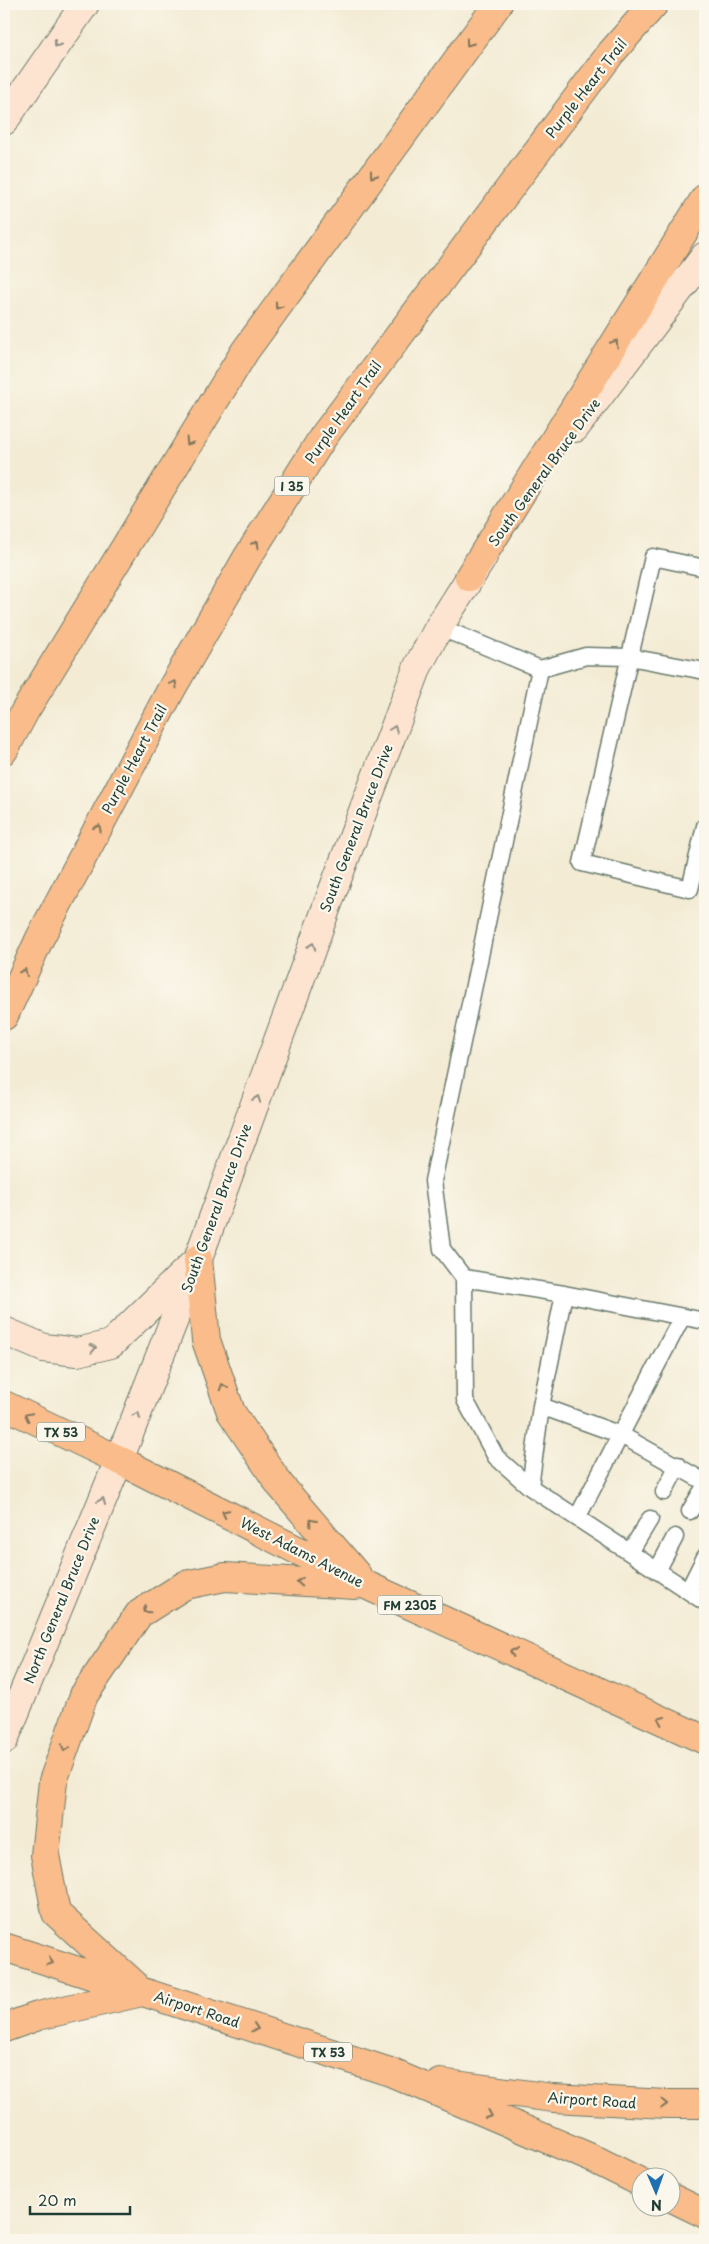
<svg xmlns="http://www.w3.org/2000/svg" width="709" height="2244" viewBox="0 0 709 2244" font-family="'Playpen Sans',sans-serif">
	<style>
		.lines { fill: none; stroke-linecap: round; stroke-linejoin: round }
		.lane-casing { stroke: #697a6c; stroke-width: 19 }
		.secondary-casing { stroke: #697a6c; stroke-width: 30 }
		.primary-casing { stroke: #697a6c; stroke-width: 30 }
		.highway-casing { stroke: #697a6c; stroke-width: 30 }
		.lane { stroke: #fff; stroke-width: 16 }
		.secondary { stroke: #fde4d0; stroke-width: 28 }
		.primary { stroke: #f9bc8a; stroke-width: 28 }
		.highway { stroke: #f9bc8a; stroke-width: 28 }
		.oneway { stroke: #81765b }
		.oneway2 { stroke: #8e9082 }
		.labels { text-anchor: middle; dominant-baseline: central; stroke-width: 4.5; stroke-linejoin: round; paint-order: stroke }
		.shield { fill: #fbf7ec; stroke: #61756b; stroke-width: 1 }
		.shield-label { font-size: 12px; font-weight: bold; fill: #1f3d34 }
		.street-label { font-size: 14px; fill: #1f3d34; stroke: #fbf7ec }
	</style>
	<rect width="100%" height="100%" fill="#fbf7ec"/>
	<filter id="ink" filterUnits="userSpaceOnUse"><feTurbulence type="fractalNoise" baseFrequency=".02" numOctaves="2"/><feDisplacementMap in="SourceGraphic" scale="10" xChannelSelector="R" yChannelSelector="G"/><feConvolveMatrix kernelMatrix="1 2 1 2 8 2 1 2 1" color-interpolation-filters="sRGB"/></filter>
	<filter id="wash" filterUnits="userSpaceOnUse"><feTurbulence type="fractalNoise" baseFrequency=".0096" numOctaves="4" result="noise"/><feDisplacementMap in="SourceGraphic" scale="20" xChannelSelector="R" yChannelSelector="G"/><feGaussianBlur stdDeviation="1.12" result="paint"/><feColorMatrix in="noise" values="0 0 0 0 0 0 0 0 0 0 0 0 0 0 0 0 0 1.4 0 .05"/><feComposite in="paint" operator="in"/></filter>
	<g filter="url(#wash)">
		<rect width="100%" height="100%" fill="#f3ebd4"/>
	</g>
	<g filter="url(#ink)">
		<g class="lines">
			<g class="lane-casing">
				<path id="lane" d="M705 568 653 557 582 863 690 889 705 826
					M439 627 540 669 586 656 629 657 705 671
					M540 669 433 1181 442 1249 464 1278 465 1400 496 1457 530 1487 705 1602
					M464 1278 564 1294 541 1406 530 1487
					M564 1294 705 1321
					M541 1406 621 1435 705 1482
					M664 1492 678 1465
					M690 1511 705 1486
					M577 1518 682 1317
					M630 1552 650 1519
					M657 1571 675 1537
					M688 1591 705 1557"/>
			</g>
			<g class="secondary-casing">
				<path id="secondary" d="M4 121 85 4
					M575 428 705 256
					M4 1331 44 1348 77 1352 111 1344 192 1265
					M4 1740 119 1460 198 1259 333 890 418 666 439 627 483 557"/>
			</g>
			<g class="primary-casing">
				<path id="primary" d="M198 1259 206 1340 231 1412 280 1485 357 1575
					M4 1405 119 1460 366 1585 705 1740
					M4 1947 390 2072 596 2160 642 2183
					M134 1984 56 1913 45 1855 53 1781 84 1695 139 1614 185 1585 225 1577 355 1585
					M4 2028 38 2016 142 1992
					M440 2083 553 2098 667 2104H705
					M672 2198 705 2214"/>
			</g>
			<g class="highway-casing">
				<path id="highway" d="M469 577 705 198
					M4 750 25 711 245 351 498 4
					M4 1016 40 938 172 688 247 558 323 437 611 53 654 4"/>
			</g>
			<use href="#lane" class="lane"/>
			<use href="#secondary" class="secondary"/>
			<use href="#primary" class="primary"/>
			<use href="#highway" class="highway"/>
		</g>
		<defs><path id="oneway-chevron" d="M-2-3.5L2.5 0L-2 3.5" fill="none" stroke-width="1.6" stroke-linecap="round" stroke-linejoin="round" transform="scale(1.25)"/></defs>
		<g class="oneway">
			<use href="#oneway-chevron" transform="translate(469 43) rotate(126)"/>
			<use href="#oneway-chevron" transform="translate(373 175) rotate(126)"/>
			<use href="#oneway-chevron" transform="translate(278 306) rotate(126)"/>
			<use href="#oneway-chevron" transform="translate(615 343) rotate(-58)"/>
			<use href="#oneway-chevron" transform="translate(189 442) rotate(122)"/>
			<use href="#oneway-chevron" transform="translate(256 544) rotate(-58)"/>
			<use href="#oneway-chevron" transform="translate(174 684) rotate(-60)"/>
			<use href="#oneway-chevron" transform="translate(98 828) rotate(-62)"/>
			<use href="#oneway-chevron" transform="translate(24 972) rotate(-65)"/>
			<use href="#oneway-chevron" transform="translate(223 1387) rotate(-109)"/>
			<use href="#oneway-chevron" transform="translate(28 1416) rotate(-154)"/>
			<use href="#oneway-chevron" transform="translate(225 1513) rotate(-153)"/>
			<use href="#oneway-chevron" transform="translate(312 1522) rotate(-131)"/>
			<use href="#oneway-chevron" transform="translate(300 1582) rotate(-177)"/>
			<use href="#oneway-chevron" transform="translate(146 1610) rotate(146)"/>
			<use href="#oneway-chevron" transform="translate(513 1652) rotate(-155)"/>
			<use href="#oneway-chevron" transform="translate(661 1720) rotate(-155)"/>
			<use href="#oneway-chevron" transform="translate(65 1748) rotate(110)"/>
			<use href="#oneway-chevron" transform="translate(50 1962) rotate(18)"/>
			<use href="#oneway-chevron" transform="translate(255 2028) rotate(18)"/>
			<use href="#oneway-chevron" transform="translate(664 2104) rotate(2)"/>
			<use href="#oneway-chevron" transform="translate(489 2115) rotate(23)"/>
		</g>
		<g class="oneway2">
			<use href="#oneway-chevron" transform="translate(57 44) rotate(125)"/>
			<use href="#oneway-chevron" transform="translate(394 729) rotate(-69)"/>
			<use href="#oneway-chevron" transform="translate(312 946) rotate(-70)"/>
			<use href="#oneway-chevron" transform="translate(257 1099) rotate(-70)"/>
			<use href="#oneway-chevron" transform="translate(93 1348) rotate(-13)"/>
			<use href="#oneway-chevron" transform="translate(137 1415) rotate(-69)"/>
			<use href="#oneway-chevron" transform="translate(102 1501) rotate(-68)"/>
		</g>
	</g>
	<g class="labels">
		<g class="shield">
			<rect x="274.5" y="476.5" width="35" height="19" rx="4"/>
			<rect x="37" y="1422.5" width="48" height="19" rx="4"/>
			<rect x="377.5" y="1595.5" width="65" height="19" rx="4"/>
			<rect x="304" y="2042.5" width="48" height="19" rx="4"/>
		</g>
		<g class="shield-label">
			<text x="292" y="486">I 35</text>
			<text x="61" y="1432">TX 53</text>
			<text x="410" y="1605">FM 2305</text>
			<text x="328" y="2052">TX 53</text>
		</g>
		<g class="street-label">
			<text transform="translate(586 88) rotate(-52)">Purple Heart Trail</text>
			<text transform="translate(343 412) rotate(-55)">Purple Heart Trail</text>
			<text transform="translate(544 472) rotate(-54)">South General Bruce Drive</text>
			<text transform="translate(134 759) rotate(-62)">Purple Heart Trail</text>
			<text transform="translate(356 828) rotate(-69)">South General Bruce Drive</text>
			<text transform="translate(216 1208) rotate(-70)">South General Bruce Drive</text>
			<text transform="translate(302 1552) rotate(27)">West Adams Avenue</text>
			<text transform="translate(61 1600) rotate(-68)">North General Bruce Drive</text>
			<text transform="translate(197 2009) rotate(18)">Airport Road</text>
			<text transform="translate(592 2100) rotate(4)">Airport Road</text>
		</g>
	</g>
	<rect width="709" height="2244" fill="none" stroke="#fbf7ec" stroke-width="20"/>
	<g transform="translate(656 2192) rotate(178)"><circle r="24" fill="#fbf7ec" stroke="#a3ada2"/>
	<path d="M0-4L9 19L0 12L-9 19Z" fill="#1f6fb2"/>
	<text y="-8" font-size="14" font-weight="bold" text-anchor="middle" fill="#1f3d34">N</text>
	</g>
	<path d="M30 2206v8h100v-8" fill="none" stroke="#1f3d34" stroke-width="2.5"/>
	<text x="38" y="2206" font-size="15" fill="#1f3d34" stroke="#fbf7ec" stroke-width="4" paint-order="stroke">20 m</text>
</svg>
